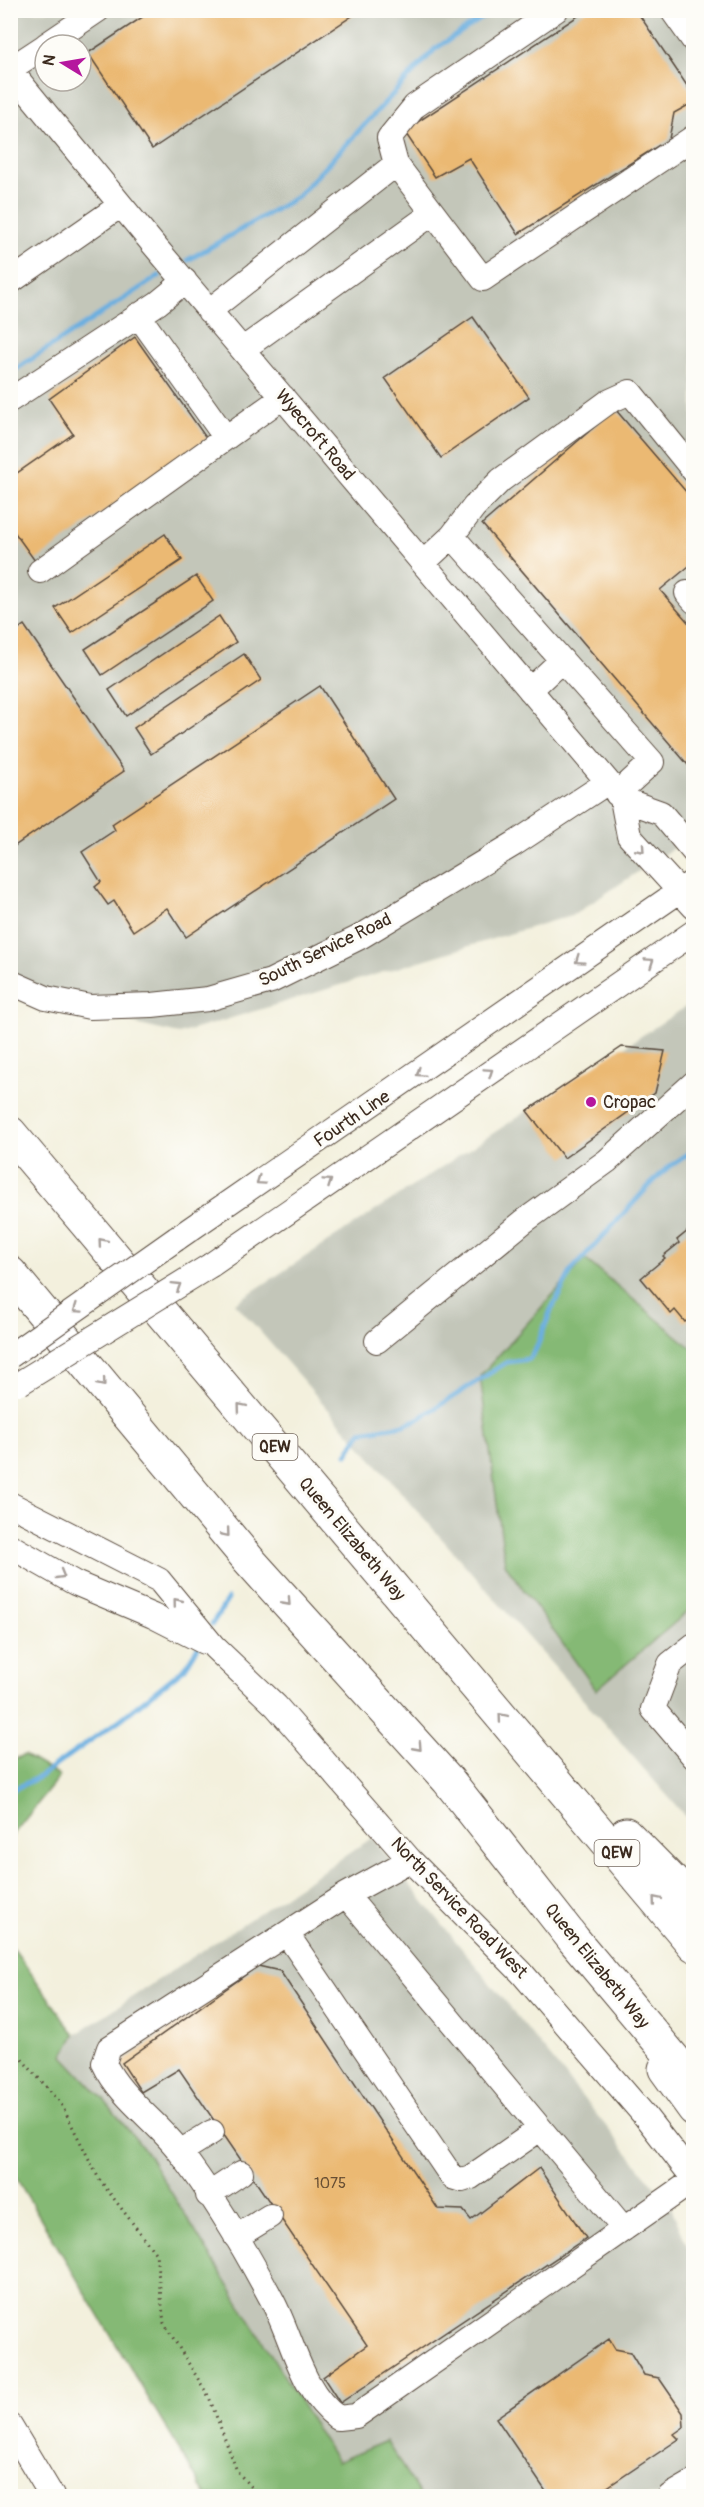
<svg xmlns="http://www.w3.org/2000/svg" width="704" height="2507" viewBox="0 0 704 2507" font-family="Pangolin,sans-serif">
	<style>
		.industrial { fill: #c3c6b9; fill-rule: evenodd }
		.forest { fill: #85b974; stroke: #607249; stroke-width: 1.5 }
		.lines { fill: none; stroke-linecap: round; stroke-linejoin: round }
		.stream { stroke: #6bafe0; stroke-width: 5 }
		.building { fill: #ebb973 }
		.minor-casing { stroke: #57483b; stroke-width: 26 }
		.highway-casing { stroke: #57483b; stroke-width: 35 }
		.path { stroke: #57483b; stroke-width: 3; stroke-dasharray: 1.5 4.5; stroke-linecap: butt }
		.minor { stroke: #fff; stroke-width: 24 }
		.highway { stroke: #fff; stroke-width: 33 }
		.minor-bridge-casing { stroke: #57483b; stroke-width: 26; stroke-linecap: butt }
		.minor-bridge { stroke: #fff; stroke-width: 24 }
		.oneway { stroke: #a79f9a }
		.poi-dot { fill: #b5179e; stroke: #fdfcf7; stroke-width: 2 }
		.labels { text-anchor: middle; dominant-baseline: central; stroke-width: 6; stroke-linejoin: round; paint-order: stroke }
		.number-label { font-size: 15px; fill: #674e33 }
		.shield { fill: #fdfcf7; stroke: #75695f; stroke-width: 1.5 }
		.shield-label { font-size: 16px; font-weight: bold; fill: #3b2a1e }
		.street-label { font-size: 18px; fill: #3b2a1e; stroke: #fdfcf7 }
		.poi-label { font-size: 18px; fill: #3b2a1e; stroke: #fdfcf7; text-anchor: start }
	</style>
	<rect width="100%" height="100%" fill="#fdfcf7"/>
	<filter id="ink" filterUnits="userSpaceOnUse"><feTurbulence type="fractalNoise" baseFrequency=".0167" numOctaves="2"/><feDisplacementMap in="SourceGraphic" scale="12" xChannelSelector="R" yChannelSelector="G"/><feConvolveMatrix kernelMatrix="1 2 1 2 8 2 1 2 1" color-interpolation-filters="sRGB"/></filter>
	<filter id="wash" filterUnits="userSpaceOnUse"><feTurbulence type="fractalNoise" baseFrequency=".008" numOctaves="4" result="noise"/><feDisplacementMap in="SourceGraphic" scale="24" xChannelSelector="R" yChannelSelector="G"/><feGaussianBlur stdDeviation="1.35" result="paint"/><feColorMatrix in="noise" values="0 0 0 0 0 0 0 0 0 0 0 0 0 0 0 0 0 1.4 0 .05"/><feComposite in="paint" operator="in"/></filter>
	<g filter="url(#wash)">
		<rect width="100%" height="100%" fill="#f3f0dd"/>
		<path class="industrial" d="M11 11H693V835L575 914 179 1034 11 996ZM45 45H81V81H45Z
			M693 1002V1825L235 1303Z
			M372 1838 670 2205 693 2259V2496H421L386 2441 338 2462 147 2153 105 2101 63 2056 75 2035Z"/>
		<path class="forest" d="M585 1259 694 1350 693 1607 596 1690 505 1564 480 1376Z
			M24 1755 60 1776 11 1837V1760Z
			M11 1945 75 2035 63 2056 105 2101 147 2153 337 2462 386 2441 421 2496H207L11 2169Z"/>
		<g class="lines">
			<path class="stream" d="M188 260 297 197 435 49 494 10
				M10 373 159 276
				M347 1454 361 1432 404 1425 420 1418 507 1362 529 1359 536 1349 551 1310 572 1270 648 1187 666 1169 694 1150
				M212 1624 228 1599
				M10 1791 39 1777 121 1719 185 1668 198 1647"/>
		</g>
		<g id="blocks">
			<path class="building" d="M153 10H361L152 149 88 53Z
				M587 10H636L694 96V102L674 113 669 139 518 234 469 158 435 177 404 131Z
				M473 317 529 397 441 458 385 378Z
				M135 337 207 439 35 561 10 526V478L73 434 49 399Z
				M615 409 694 501V562L660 590 694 629V772L482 524Z
				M165 534 182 560 72 633 55 608Z
				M196 576 213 601 102 675 85 649Z
				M219 616 236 642 126 716 109 690Z
				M24 625 124 771 10 849V635Z
				M244 654 261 680 151 754 134 728Z
				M320 686 394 799 186 937 167 908 133 931 114 901 108 905 95 887 101 882 82 852 115 830 112 824Z
				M622 1047 665 1051 655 1093 564 1158 527 1111Z
				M694 1226V1315L685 1322 675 1310 671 1314 641 1278 665 1258 663 1256 679 1243 677 1240Z
				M258 1966 280 1971 438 2209 463 2210 471 2220 539 2168 586 2238 340 2403 323 2377 367 2345 179 2069 141 2092 122 2063Z
				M609 2339 615 2349 630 2352 644 2375 659 2378 683 2413 684 2427 674 2434 679 2439 594 2496H549L496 2418Z"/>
		</g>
	</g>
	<g filter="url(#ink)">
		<use href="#blocks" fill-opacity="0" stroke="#57483b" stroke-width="1.5"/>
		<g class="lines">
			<g class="minor-casing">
				<path id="minor" d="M672 10 694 41
					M46 45 98 10
					M10 69 45 46
					M10 70 153 244 608 782 622 799 629 836 694 907
					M396 164 389 138 415 106 556 10
					M10 282 121 205
					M209 311 396 164 483 279 694 137
					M138 315 226 438
					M243 349 433 213
					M10 400 158 303 185 281
					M452 536 652 762 617 794
					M423 563 452 536 474 507 501 480 608 402 630 392 694 471
					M40 571 283 397
					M687 593 694 601
					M530 690 562 660
					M622 799 661 813 694 852
					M10 982 46 998 90 1007 152 1005 208 999 271 981 360 937 514 844 608 782
					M176 1239 694 881
					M211 1265 694 932
					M377 1341 523 1222 607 1161 694 1083
					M10 1504 159 1580 214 1647 276 1706 410 1860 521 1972 645 2116 694 2179
					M10 1546 75 1583 153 1616 204 1642
					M694 1645 670 1664 653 1709 694 1757
					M410 1860 346 1895 109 2048 104 2063C120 2098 157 2121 180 2152 215 2198 245 2249 272 2300 293 2339 300 2390 338 2418L356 2416 694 2180
					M346 1895 624 2229
					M287 1934 452 2177 462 2180 471 2177 540 2129
					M180 2152 212 2132
					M208 2195 241 2173
					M236 2237 270 2216
					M10 2426 52 2496
					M670 2496 694 2482"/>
			</g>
			<g class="highway-casing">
				<path id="highway" d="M10 1133 694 1945
					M10 1273 248 1559 448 1780 574 1940 694 2083
					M626 1834 694 1903
					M665 2069 694 2109"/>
			</g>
			<path class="path" d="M10 2046 60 2102 99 2179 156 2254 164 2323 209 2397 237 2471 258 2496"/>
			<use href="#minor" class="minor"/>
			<use href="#highway" class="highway"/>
			<g class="minor-bridge-casing">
				<path id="minor-bridge" d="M10 1356 176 1239
					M20 1383 211 1265"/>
			</g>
			<use href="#minor-bridge" class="minor-bridge"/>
		</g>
		<defs><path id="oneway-chevron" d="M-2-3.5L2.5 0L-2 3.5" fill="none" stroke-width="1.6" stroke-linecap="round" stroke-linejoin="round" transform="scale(1.5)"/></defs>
		<g class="oneway">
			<use href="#oneway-chevron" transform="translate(641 849) rotate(48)"/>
			<use href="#oneway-chevron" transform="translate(579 960) rotate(145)"/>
			<use href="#oneway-chevron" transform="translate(650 962) rotate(-34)"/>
			<use href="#oneway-chevron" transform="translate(489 1072) rotate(-34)"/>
			<use href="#oneway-chevron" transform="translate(420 1073) rotate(145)"/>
			<use href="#oneway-chevron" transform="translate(260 1181) rotate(145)"/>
			<use href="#oneway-chevron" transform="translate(328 1182) rotate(-34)"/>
			<use href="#oneway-chevron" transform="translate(102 1242) rotate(-130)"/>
			<use href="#oneway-chevron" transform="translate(177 1286) rotate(-32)"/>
			<use href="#oneway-chevron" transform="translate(77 1309) rotate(145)"/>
			<use href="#oneway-chevron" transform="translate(102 1383) rotate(50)"/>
			<use href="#oneway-chevron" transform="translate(241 1407) rotate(-130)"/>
			<use href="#oneway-chevron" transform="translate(226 1533) rotate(50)"/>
			<use href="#oneway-chevron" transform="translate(61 1575) rotate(30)"/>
			<use href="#oneway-chevron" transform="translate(177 1602) rotate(-129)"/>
			<use href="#oneway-chevron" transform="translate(287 1602) rotate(48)"/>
			<use href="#oneway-chevron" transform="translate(502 1717) rotate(-130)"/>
			<use href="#oneway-chevron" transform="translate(418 1747) rotate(48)"/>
			<use href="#oneway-chevron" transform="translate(656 1900) rotate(-130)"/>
		</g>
	</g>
	<circle class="poi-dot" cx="591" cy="1102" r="6"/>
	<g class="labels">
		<g class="number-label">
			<text x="330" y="2183">1075</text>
		</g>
		<g class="shield">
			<rect x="252.5" y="1434" width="45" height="26" rx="4.5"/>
			<rect x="594.5" y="1840" width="45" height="26" rx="4.5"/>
		</g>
		<g class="shield-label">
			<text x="275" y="1447">QEW</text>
			<text x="617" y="1853">QEW</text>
		</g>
		<g class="street-label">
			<text transform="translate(315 435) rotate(50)">Wyecroft Road</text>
			<text transform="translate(325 950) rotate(-26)">South Service Road</text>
			<text transform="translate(352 1119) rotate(-34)">Fourth Line</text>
			<text transform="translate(352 1539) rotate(50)">Queen Elizabeth Way</text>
			<text transform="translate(459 1908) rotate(46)">North Service Road West</text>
			<text transform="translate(597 1966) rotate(51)">Queen Elizabeth Way</text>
		</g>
		<g class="poi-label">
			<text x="603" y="1102">Cropac</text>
		</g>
	</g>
	<rect width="704" height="2507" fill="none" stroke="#fdfcf7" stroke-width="36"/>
	<g transform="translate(63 63) rotate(281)"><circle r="28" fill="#fdfcf7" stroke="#afa8a0" stroke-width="1.5"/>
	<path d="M0-4.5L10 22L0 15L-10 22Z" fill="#b5179e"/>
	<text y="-9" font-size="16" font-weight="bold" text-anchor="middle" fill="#3b2a1e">N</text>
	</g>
</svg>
